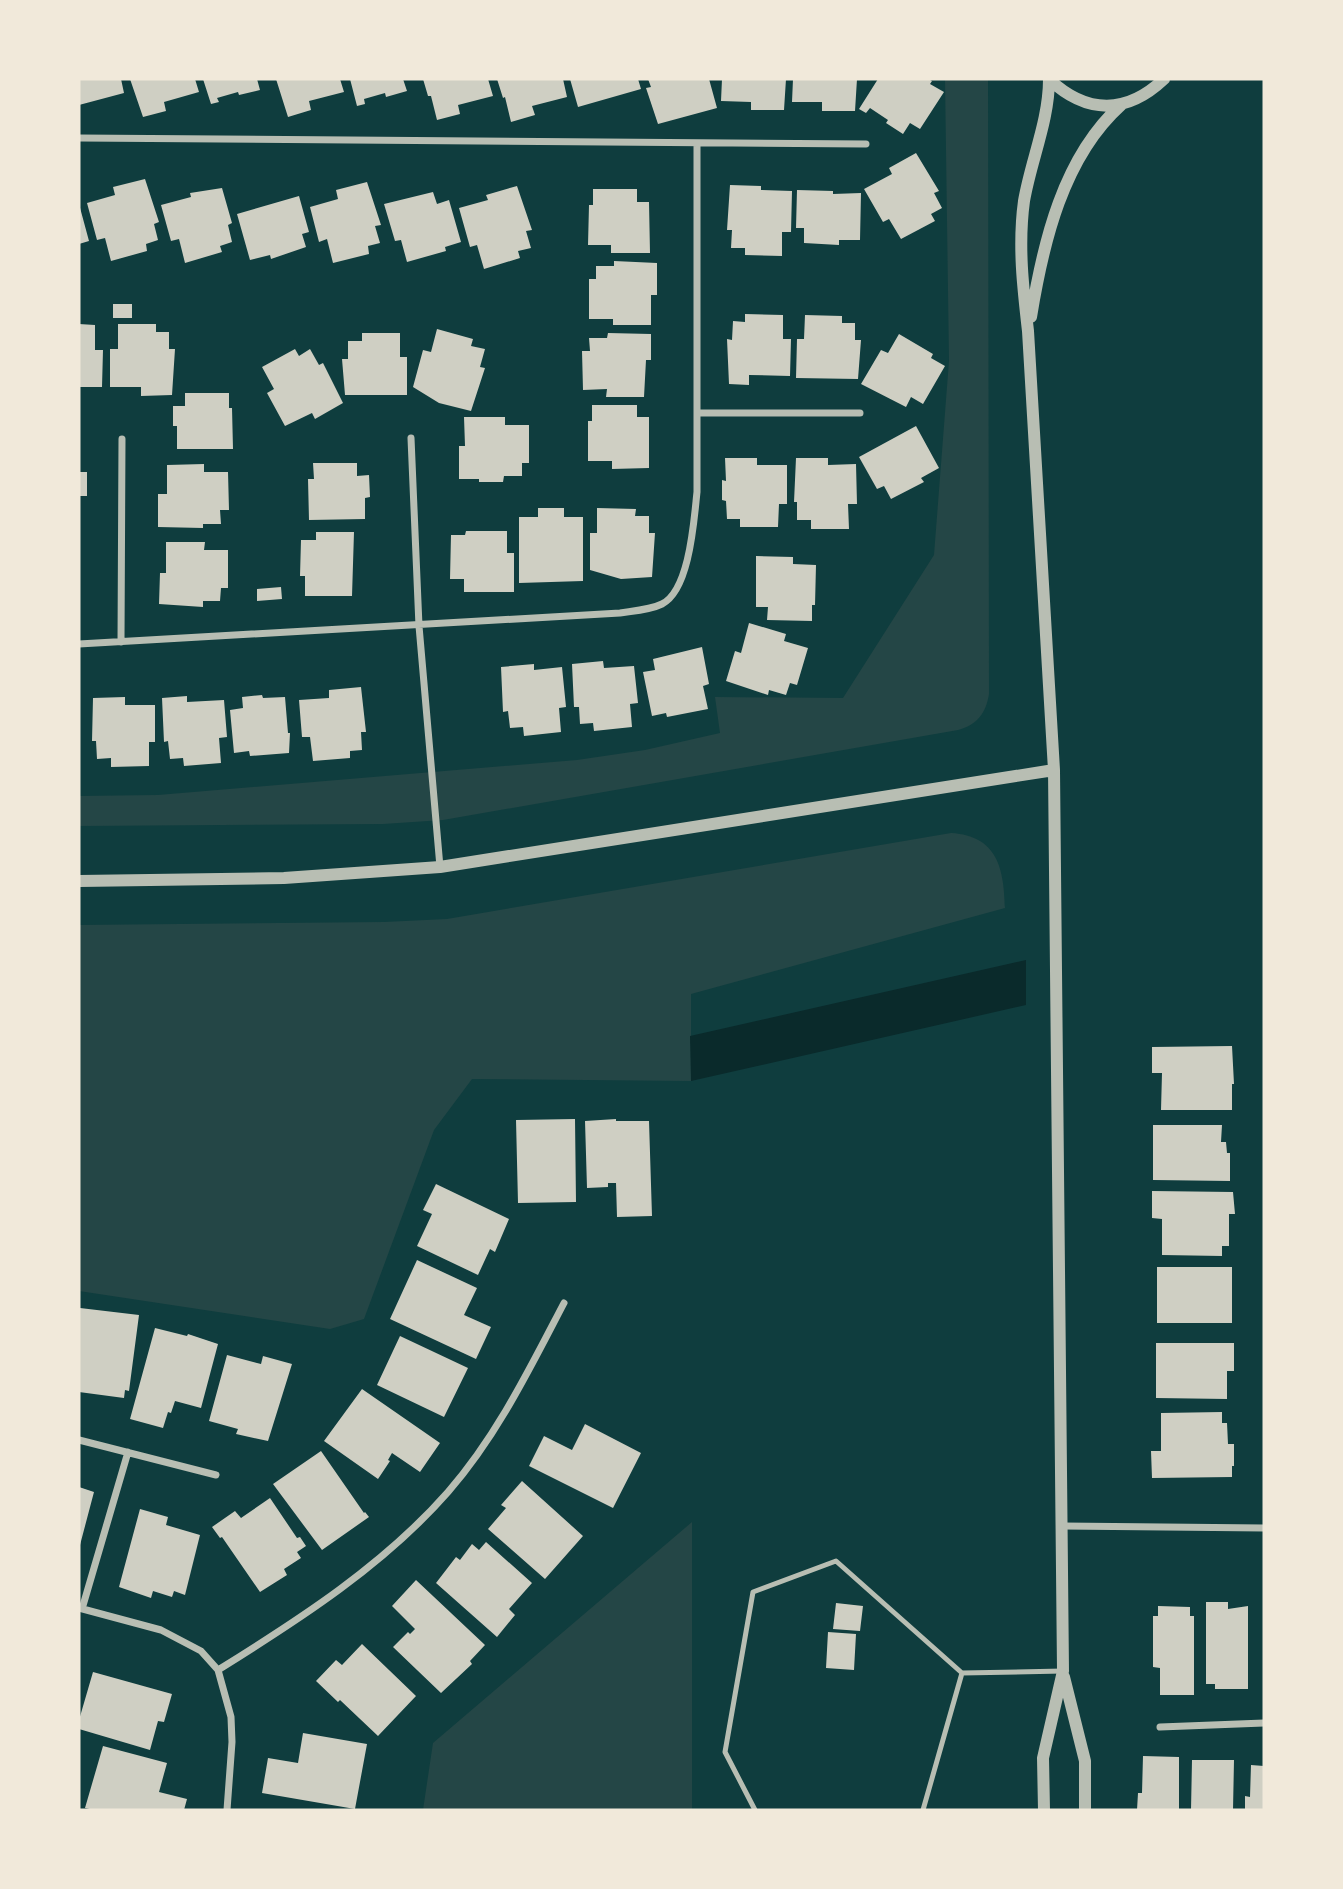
<svg xmlns="http://www.w3.org/2000/svg" width="1343" height="1889" viewBox="0 0 1343 1889" font-family="'Source Serif 4',serif">
	<style>
		.green { fill: #244646 }
		.water { fill: #0a2a2b }
		.building { fill: #cfcfc3 }
		.lines { fill: none; stroke-linecap: round; stroke-linejoin: round }
		.service { stroke: #b8beb3; stroke-width: 5 }
		.minor { stroke: #b8beb3; stroke-width: 7 }
		.tertiary { stroke: #b8beb3; stroke-width: 12 }
	</style>
	<rect width="100%" height="100%" fill="#0f3d3e"/>
	<path class="green" d="M945 79H988L989 694C986 713 977 725 958 730L443 820 383 824 79 826V796L158 795 577 760 645 750 720 733 715 697 843 698 934 555 949 361Z
		M951 833C998 836 1004 869 1005 908L691 994V1081L472 1079 434 1130 364 1319 330 1329 79 1291V925L384 922 447 919Z
		M692 1522V1810H423L433 1743Z"/>
	<path class="water" d="M1026 960V1005L691 1081 690 1036Z"/>
	<path class="building" d="M79 79H121L124 93 79 105Z
		M130 79H195L199 92 164 102 166 111 143 117Z
		M203 79H257L260 90 239 95 238 92 217 98 219 102 211 104Z
		M276 79H340L344 92 309 101 311 110 288 117Z
		M350 79H403L407 91 386 97 385 93 364 99 365 104 357 106Z
		M423 79H488L493 96 458 105 460 114 437 120 431 96H428Z
		M497 79H563L567 97 532 106 535 115 511 122 505 97 503 98Z
		M570 79H638L641 89 578 107Z
		M648 79H709L717 108 658 124 646 88 651 87Z
		M722 79H786L784 110H751V102L721 101Z
		M793 79H857L855 111H822V102H792Z
		M878 79H928L932 81 930 84 944 92 920 129 910 123 903 134 886 123 888 120 870 108 866 113 859 109Z
		M916 153 939 191 934 193 942 208 931 214 935 221 901 239 889 219 883 222 864 189 892 174 889 168Z
		M145 179 159 222 154 224 158 240 146 244 147 251 111 261 105 238 97 240 87 203 115 195 113 187Z
		M367 182 381 225 375 226 380 243 368 246 369 254 333 263 327 239 319 242 310 207 338 199 336 190Z
		M730 185 761 186V190L792 191 791 232H782V256L745 255V248H731L732 230H727Z
		M517 186 532 230 526 231 531 248 518 251 520 258 484 269 477 245 470 247 459 208 488 200 486 195Z
		M222 188 232 223 228 225 232 242 220 246 222 252 185 263 179 239 171 241 161 205 191 197 190 193Z
		M593 189H637V202H649L650 253H611V245H588L589 205H593Z
		M797 190 833 191V194L861 193 860 240H839V245L804 243V228H796Z
		M433 192 437 204 449 200 461 242 445 247 446 251 407 262 401 240 395 241 384 204Z
		M299 196 309 232 302 234 306 247 271 259 270 255 250 260 237 214Z
		M79 204 89 241 79 244Z
		M614 261 657 263V295H651V325H613V319H589V279H596V266H614Z
		M113 304H132V318H113Z
		M745 314 783 315V339H791L790 376 749 375V385L729 384 727 339 732 340 733 321 745 322Z
		M805 315 842 316V323H855V340H861L858 379 796 378 797 339H804Z
		M79 324 95 325V350H103L102 387H79Z
		M118 324H156V332H169V349H175L172 395 141 396V387H110V349H118Z
		M437 329 473 339 471 346 485 349 480 367 485 368 471 411 439 403 413 387 423 350 431 352Z
		M362 333H400V357H407V395H345L342 359H348V341H362Z
		M608 333 651 334V360H646L644 397H606L607 389 583 390 582 351H590L589 338H607Z
		M899 334 933 354 931 358 945 366 923 404 911 397 906 407 861 384 881 350 888 353Z
		M295 349 299 356 310 349 319 365 323 363 343 403 315 419 312 413 285 426 267 393 274 389 262 367Z
		M185 393H229V408H232L233 449H177V426H173V406H185Z
		M592 405H637V417H649V468L612 469V461H588V421H592Z
		M464 417H505V425H529V463H522V476H504L503 482H479V479H459V446H465Z
		M916 426 939 468 921 478 924 482 891 499 884 486 877 489 859 457Z
		M725 458H757V465H787V504H779L778 527H740V519H727L726 501 722 500V480L726 481Z
		M796 458H828V465L856 464 857 504H848L849 529H811V520H797V502H794Z
		M313 463H357V476L369 475 370 497 365 498V519L309 520 308 479H314Z
		M204 464V472H228L229 510H220L221 524H203V528L158 527V494H167V465Z
		M79 472H87V496H79Z
		M538 508H564V517H583V581L519 583V517H538Z
		M597 508 636 509 635 516H649V533H655L652 577 621 579 590 570V533H597Z
		M466 531H507V553H514V592H464V579H450L451 535H465Z
		M316 532H354L352 596H305V576H300L301 540H316Z
		M166 542H205L204 550H228V588H221L220 601H203V607L159 604 160 573H166Z
		M756 556 793 557V564L816 565 815 605H812V621L767 620 768 607H756Z
		M281 587 282 599 257 601V589Z
		M749 623 786 634 784 641 808 648 797 685 790 683 786 695 769 690 768 695 726 681 735 651 741 653Z
		M702 647 709 684 703 686 708 709 667 717 666 713 652 716 643 672 655 670 653 659Z
		M603 661 604 668 634 666 638 703 630 704 632 727 594 731 593 723 580 724 579 707H574L572 664Z
		M534 664V670L562 667 566 707 559 708 561 732 524 736 523 727 510 728 508 711 503 712 501 667Z
		M361 687 366 732H361L362 750 350 751V758L313 761 310 737H302L299 700 329 698V690Z
		M262 695 263 698 285 697 288 733H290L289 753 250 756 249 751 234 753 230 710 243 708 242 697Z
		M187 696V702L224 700 227 737 219 738 221 763 184 766 183 758 170 759 168 741 164 742 162 698Z
		M125 697V705H155V742H149V766L111 767V758L97 759 96 741H92L93 698Z
		M1232 1046 1234 1084H1232V1110H1161L1162 1073H1152V1047Z
		M575 1119 576 1202 518 1203 516 1120Z
		M616 1119V1121H649L652 1216 617 1217 616 1183H608V1187L587 1188 585 1121Z
		M1153 1125H1222L1221 1142H1226L1227 1153H1230V1181L1153 1180Z
		M436 1184 509 1219 495 1252 490 1249 478 1275 417 1246 432 1214 423 1210Z
		M1152 1191 1233 1192 1235 1214H1229V1246H1222V1256L1162 1255V1219L1152 1218Z
		M417 1260 477 1288 464 1315 491 1327 476 1359 390 1319Z
		M1157 1267H1232V1323H1157Z
		M80 1308 139 1315 129 1391 125 1390 124 1398 79 1392Z
		M155 1328 187 1336 188 1334 218 1344 201 1408 175 1401 171 1413 168 1412 163 1428 130 1419Z
		M400 1336 468 1368 444 1417 377 1385Z
		M1156 1343H1234V1371H1227V1399L1156 1398Z
		M227 1355 261 1364 263 1356 292 1364 268 1441 236 1434 238 1429 209 1421Z
		M362 1389 440 1443 420 1472 392 1453 388 1460 390 1461 378 1479 324 1441Z
		M1222 1412V1423H1227L1228 1444H1234V1466H1232V1477L1152 1478 1151 1451H1161V1413Z
		M585 1424 641 1453 613 1508 529 1466 544 1436 572 1450Z
		M321 1451 364 1513 365 1512 369 1517 322 1550 273 1484Z
		M522 1481 583 1536 545 1579 488 1529 506 1508 501 1505Z
		M79 1487 94 1492 80 1545H79Z
		M270 1498 297 1538 300 1537 306 1546 297 1552 301 1558 284 1569 287 1575 260 1592 222 1537 220 1538 212 1527 235 1511 241 1518Z
		M140 1509 168 1517 166 1525 200 1535 185 1595 174 1591 172 1597 153 1591 151 1598 119 1587Z
		M486 1542 532 1583 509 1609 515 1615 497 1637 436 1583 456 1557 460 1560 472 1544 479 1550Z
		M416 1580 485 1645 470 1661 472 1664 441 1693 393 1647 408 1632 410 1634 415 1629 392 1606Z
		M1206 1602H1228V1609L1248 1606V1689H1215V1684H1206Z
		M836 1603 863 1606 860 1631 833 1629Z
		M1158 1606 1190 1607V1616H1194V1695H1160V1668L1153 1667V1616H1158Z
		M828 1632 856 1634 854 1670 826 1668Z
		M362 1644 416 1696 378 1736 340 1700 338 1702 316 1681 336 1660 342 1665Z
		M93 1672 172 1694 164 1722 158 1721 150 1750 79 1729V1720Z
		M303 1733 367 1744 355 1809 262 1793 268 1758 298 1763Z
		M103 1746 167 1763 159 1792 187 1799 184 1810H94L85 1808Z
		M1143 1756 1179 1757V1810H1137L1138 1793H1142Z
		M1192 1760H1234L1233 1810H1191Z
		M1251 1765 1264 1766V1810H1245V1796L1250 1797Z"/>
	<g class="lines">
		<path class="service" d="M755 1810 725 1752 753 1592 836 1561 962 1673 1063 1671
			M923 1810 962 1673"/>
		<path class="minor" d="M79 138 866 144
			M697 413H860
			M411 438 419 626 440 867
			M121 642 122 439
			M79 644 620 613C633 611 650 610 662 604 690 590 694 519 697 492V143
			M79 1440 216 1475
			M1063 1526 1264 1528
			M79 1608 161 1630 201 1651 218 1670
			M82 1609 128 1452
			M1160 1727 1264 1723
			M227 1810 232 1742 231 1717 218 1670C300 1619 384 1565 448 1492 497 1436 530 1368 564 1303"/>
		<path class="tertiary" d="M1049 79C1087 115 1127 114 1164 79
			M1031 317C1043 243 1063 157 1121 105
			M79 881 284 878 440 867 1054 770
			M1064 1677 1085 1761V1810
			M1044 1810 1043 1758 1063 1671 1054 770 1028 331C1023 288 1018 245 1024 201 1031 160 1049 121 1049 79"/>
	</g>
	<rect width="1343" height="1889" fill="none" stroke="#f1e9da" stroke-width="161"/>
</svg>
